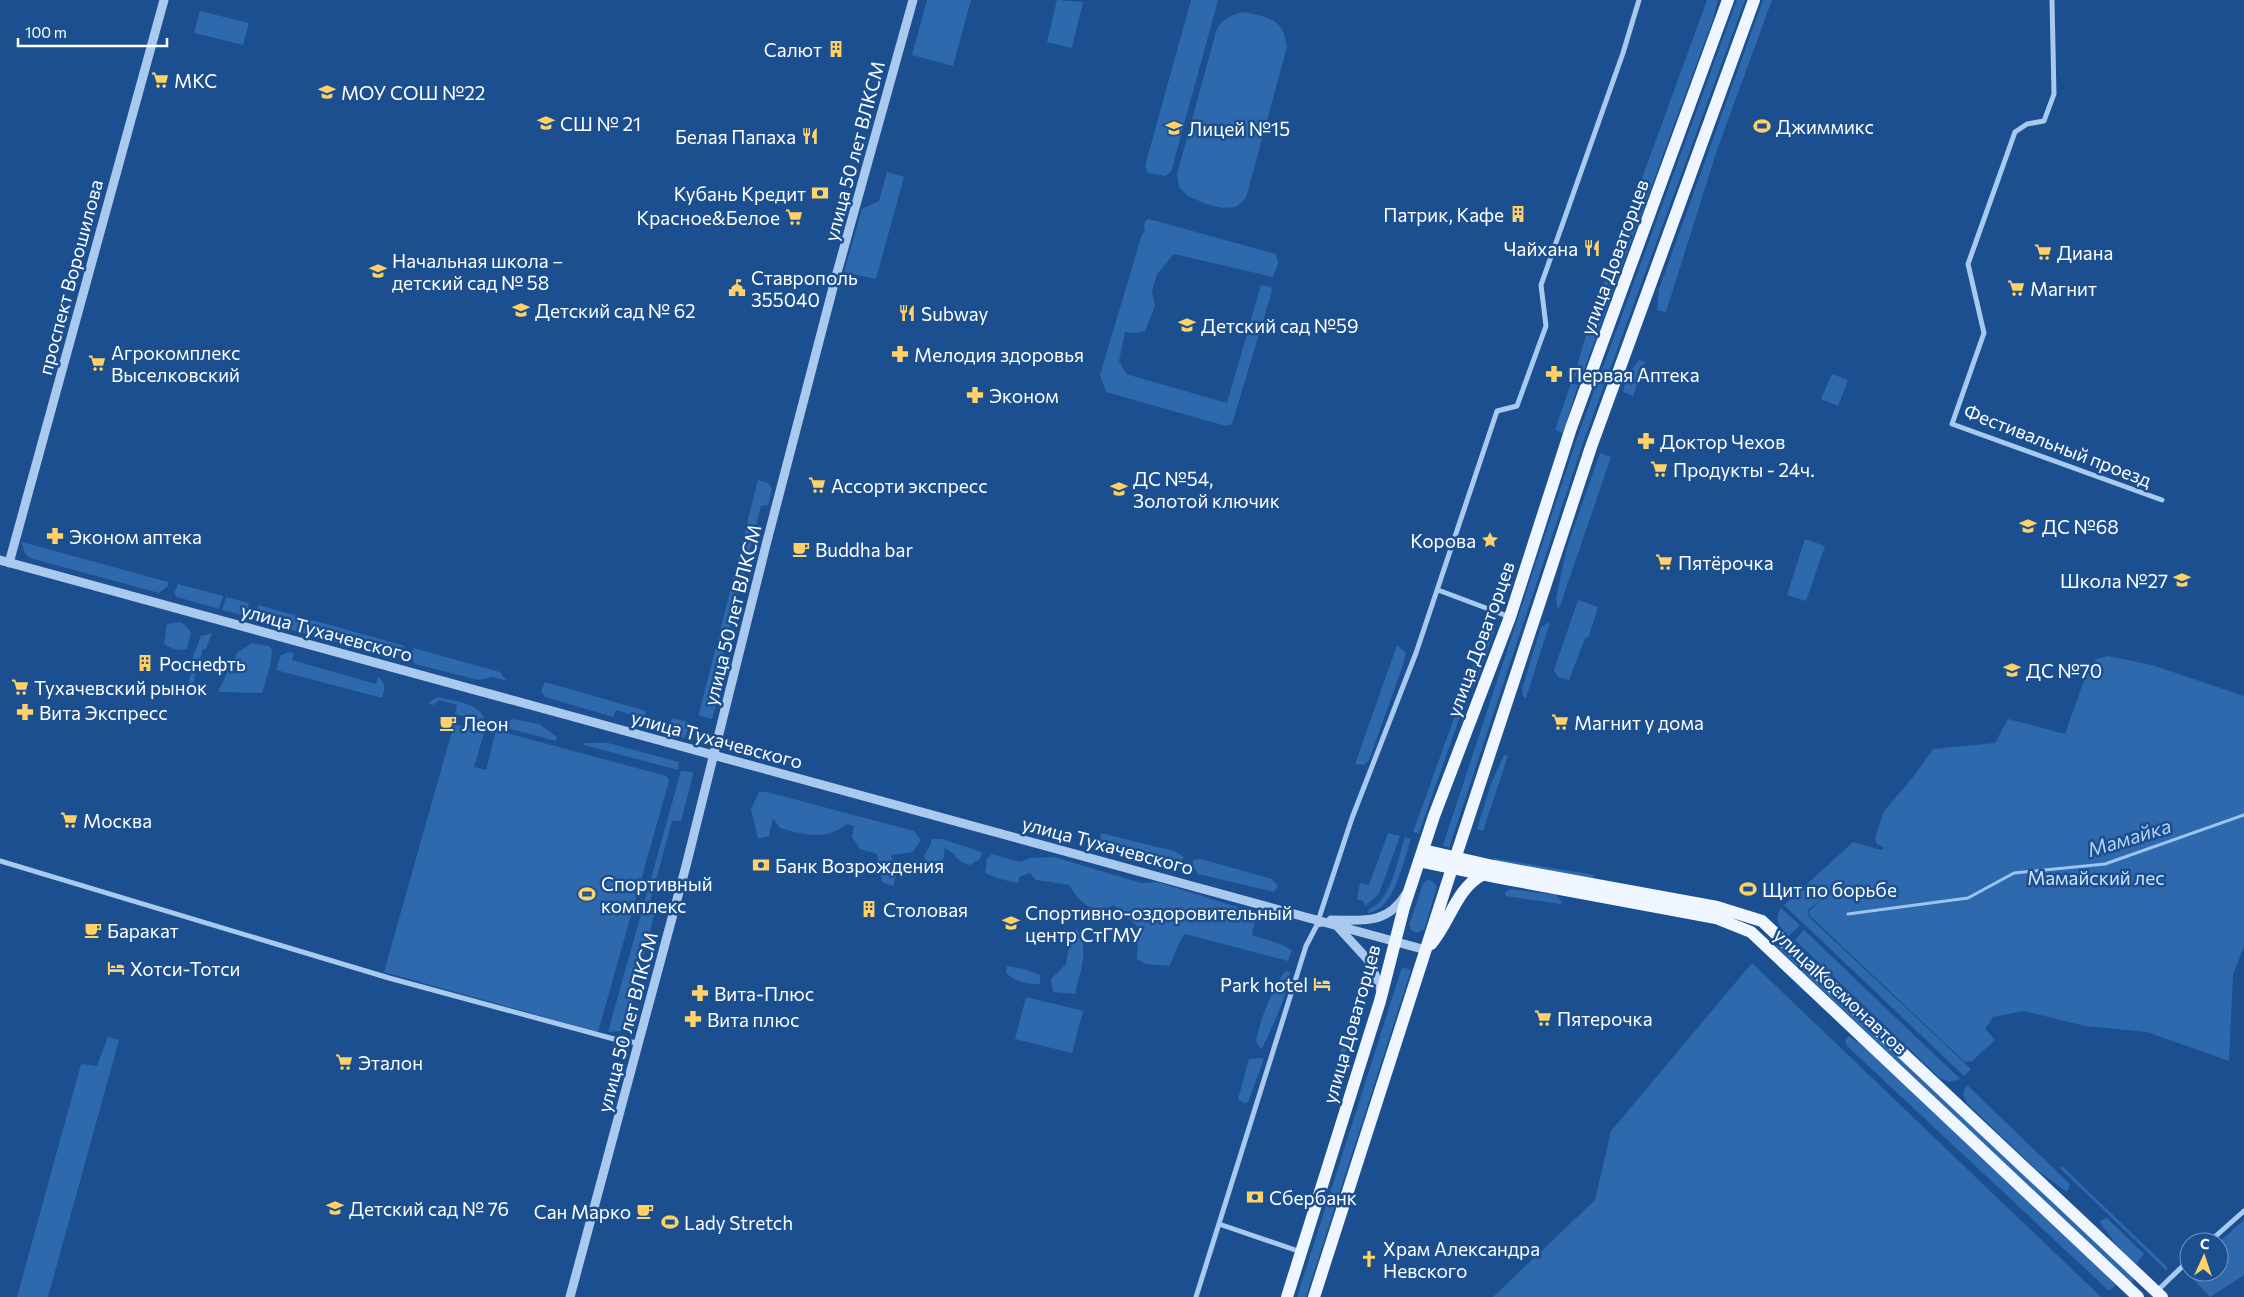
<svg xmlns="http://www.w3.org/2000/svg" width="2244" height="1297" viewBox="0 0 2244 1297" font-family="Commissioner,sans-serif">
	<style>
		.green { fill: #2e69ad }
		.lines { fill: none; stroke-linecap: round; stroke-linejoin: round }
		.stream { stroke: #9cc4f0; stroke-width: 3 }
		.minor { stroke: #a9c9ee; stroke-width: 5 }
		.tertiary { stroke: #a9c9ee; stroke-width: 9 }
		.primary { stroke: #f0f6ff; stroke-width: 12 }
		.labels { text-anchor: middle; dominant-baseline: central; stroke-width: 5; stroke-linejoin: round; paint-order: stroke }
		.poi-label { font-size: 19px; fill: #fff; stroke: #1b4f8f; text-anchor: start }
		.street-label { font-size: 19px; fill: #fff; stroke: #1b4f8f }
		.park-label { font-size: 19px; fill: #cfe3fa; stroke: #1b4f8f }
		.water-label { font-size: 20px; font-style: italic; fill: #b5d3f5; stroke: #1b4f8f }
	</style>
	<rect width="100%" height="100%" fill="#1b4f8f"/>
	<path class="green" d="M927 0H971L953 66 912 55Z
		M1057 0 1083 2 1072 48 1047 42Z
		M1191 0H1218L1171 172 1165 176 1148 173 1145 166Z
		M1707 0H1718L1713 19 1581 378 1574 376 1590 321Z
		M1737 0H1745L1583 443 1449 848 1443 845 1576 441Z
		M1763 0H1772L1717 150 1666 312 1657 310 1659 289Z
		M200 11 249 23 243 45 194 33Z
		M1244 12C1268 17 1284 19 1287 47L1246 198 1236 207 1222 208 1206 204 1188 196 1179 187 1177 174 1217 28C1225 18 1232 14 1244 12Z
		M887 172 904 177 876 279 844 272 862 209 879 201Z
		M1149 219 1276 254 1278 264 1273 277 1174 254 1157 274 1152 291 1155 306 1145 331 1136 333 1125 332 1119 361 1126 374 1227 403 1261 285 1271 287 1272 291 1232 424 1226 426 1106 392 1100 375 1142 234 1145 231 1144 225 1146 220Z
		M1639 360 1645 362 1633 396 1623 392 1627 375Z
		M1832 374 1848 380 1838 406 1821 399Z
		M1571 383 1578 385 1563 433 1555 430Z
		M1600 453 1611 457 1559 609 1557 606 1556 598 1567 547Z
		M758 480 768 483 772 488 768 505 761 506 722 659 727 664 712 719 700 716 699 714Z
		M1805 539 1825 546 1806 601 1787 595Z
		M22 542 168 582V586L159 593 30 558 24 552Z
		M178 584 223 596 219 609 177 597 174 593Z
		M226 597 249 603 247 611 241 615 222 610Z
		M1578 600 1598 607 1589 636 1585 638 1569 680 1558 677 1554 670Z
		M258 605 405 646 400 655 392 658 257 620Z
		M1489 621 1496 623 1495 629 1479 674 1462 711 1419 833 1413 832Z
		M179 622 184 624 191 632 187 649C180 651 169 649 164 643L167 624Z
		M1550 622 1526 698 1523 696 1522 689 1541 627Z
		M212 633 206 649H203L192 687 186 691 195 660 192 659 201 636Z
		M252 643 269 646 272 650 270 666 262 693 218 692 237 653Z
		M1397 645 1406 653 1402 668 1369 760 1364 765 1355 764Z
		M413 648 500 672 507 681 492 677 478 680 415 664 411 657Z
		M290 652 294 653 292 660 376 684 378 677C386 683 385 689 382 698L276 670 281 655Z
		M2108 656 2152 665 2244 696V946L2233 975 2229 1061 2147 1032 2085 1026 2024 1011 1993 1017 1985 1029 1995 1040 1972 1061 1965 1062 1810 916 1809 911 1828 894 1808 910 1809 917 1971 1069 1964 1076 1784 905 1853 842 1881 850 1884 848 1876 843 1875 838 1884 811 1913 777 1933 749 1995 743 2008 719 2065 734 2086 675 2096 659Z
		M545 682 646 711 644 719 616 710 613 717 545 697 541 691Z
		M438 697C453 701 484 703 485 723L455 714 457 705 439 700 434 705 428 703Z
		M672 718 688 722 690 724 685 738 658 730 654 724V720L670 725Z
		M512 719 539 724 557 737 556 741 499 726Z
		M454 724 484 733 474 767 486 770 496 730 666 776 669 781 598 1032 384 972Z
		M585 743H608L679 762 678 770 584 745Z
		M1504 755 1508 756 1483 831 1477 829 1491 784Z
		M681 771 693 772 692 779 681 821H672L647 913 654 915 626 1026 621 1031 608 1032Z
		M759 792H767L914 831 921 840 913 852 891 855 896 876 893 886 882 882 877 854 860 849 852 837 854 826 847 824C825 841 805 835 780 828L773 818 769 836 758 839 751 809Z
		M1101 833 1174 851 1184 857 1179 867C1157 861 1117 855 1100 839Z
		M1388 833 1400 836 1379 894 1365 906 1363 901 1357 899 1360 883 1369 885Z
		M1405 837 1411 839C1403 861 1395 910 1368 913L1369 909C1391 902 1398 858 1405 837Z
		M931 839H942L982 852 980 859 970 865C956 862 956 853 945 848L943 861 935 868 928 864 924 856 931 844Z
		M992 854 1020 862 1030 858 1054 857 1141 883 1157 882 1253 912 1256 916 1252 935 1280 944 1292 950 1288 961 1185 934C1177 944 1175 956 1169 966L1146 964 1137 959 1138 927 1114 905C1093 916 1080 903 1069 885L1036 880 1030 873 1019 877 1018 883 1000 879 985 873 987 859Z
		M1493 858 1594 875 1593 879 1492 862Z
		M1201 859 1272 879 1278 886 1274 892 1198 874 1193 866V860Z
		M1427 880 1432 881 1437 886 1424 930 1416 933 1411 930 1409 925 1423 884Z
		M1510 889 1556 895 1562 902 1561 904 1505 896V892Z
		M1781 908 1800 925 1789 936C1780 927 1773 920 1781 908Z
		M1077 929C1090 950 1080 972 1075 994L1053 992 1051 979 1066 964 1071 935Z
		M1804 930 1960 1079 1949 1082 1940 1078 1795 940Z
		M1781 942 2134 1278 2132 1282 2130 1283 1776 946Z
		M1752 963 2101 1297H1493L1595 1200 1611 1131Z
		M1007 966 1024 969 1040 975V984C1029 985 1012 981 1006 972Z
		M1402 967 1411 970 1306 1297H1297Z
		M1285 971 1290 972C1286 999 1274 1024 1262 1048H1260L1256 1041C1261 1016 1271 993 1285 971Z
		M1026 997 1083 1011 1072 1053 1015 1039Z
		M1358 997 1364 999C1360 1013 1349 1056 1337 1062Z
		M1849 1036 1870 1051 2116 1285 2109 1291 1847 1046 1845 1040Z
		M108 1037 119 1040 48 1297H17L81 1064 97 1066Z
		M1260 1058 1264 1059 1248 1102 1244 1103 1238 1099 1249 1059Z
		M1967 1085 2070 1184 2067 1192 2038 1171 1967 1103 1963 1094Z
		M2062 1166 2167 1267V1271L2060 1168Z
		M2107 1218 2144 1254 2136 1264 2117 1246 2099 1221Z
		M2244 1220V1275L2210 1297 2189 1275V1272H2219V1242Z"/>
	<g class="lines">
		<path class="stream" d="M1848 914 1968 898 2014 873 2105 864 2244 815"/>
		<path class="minor" d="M2052 0 2054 94 2044 121 2027 124 2015 132 1968 264 1984 333 1952 424 2162 500
			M1438 590 1510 617
			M0 861 389 978 614 1039 638 1043
			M1318 921 1352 818 1416 653 1497 411 1517 406 1546 326 1541 285 1623 53 1639 0
			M1219 1224 1301 1252
			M2209 1242 2244 1211
			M2157 1291 2189 1260
			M1196 1297 1306 946 1317 925 1322 924"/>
		<path class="tertiary" d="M0 560 1426 950
			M9 563 164 0
			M1331 920C1363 920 1387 925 1406 894
			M1337 926 1370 962 1382 993
			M570 1297 686 866 766 545 835 280 913 0"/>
		<path class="primary" d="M1423 850 1493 866 1717 907 1762 921 2162 1297
			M1419 861 1501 878 1716 918 1751 932 2138 1297
			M1431 944C1450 922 1456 889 1482 875
			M1287 1297 1380 1001 1404 907 1434 816 1510 617 1571 428 1728 0
			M1314 1297 1452 868 1591 447 1754 0"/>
	</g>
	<defs>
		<g id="building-bare" transform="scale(1.35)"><path d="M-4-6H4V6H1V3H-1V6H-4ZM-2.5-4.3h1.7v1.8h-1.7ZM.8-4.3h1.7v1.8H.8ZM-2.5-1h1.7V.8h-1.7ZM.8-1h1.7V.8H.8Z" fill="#ffd166" stroke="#1b4f8f" stroke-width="2.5" paint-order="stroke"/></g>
		<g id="supermarket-bare" transform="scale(1.35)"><path d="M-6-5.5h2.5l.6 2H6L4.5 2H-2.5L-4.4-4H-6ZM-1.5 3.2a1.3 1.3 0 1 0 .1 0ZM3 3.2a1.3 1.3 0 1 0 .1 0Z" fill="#ffd166" stroke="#1b4f8f" stroke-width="2.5" paint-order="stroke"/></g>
		<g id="school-bare" transform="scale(1.35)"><path d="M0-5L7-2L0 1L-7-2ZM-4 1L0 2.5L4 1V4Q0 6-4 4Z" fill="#ffd166" stroke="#1b4f8f" stroke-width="2.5" paint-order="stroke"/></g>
		<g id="stadium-bare" transform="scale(1.35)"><path d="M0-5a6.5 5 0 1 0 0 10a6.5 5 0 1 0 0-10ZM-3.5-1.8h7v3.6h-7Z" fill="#ffd166" stroke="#1b4f8f" stroke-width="2.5" paint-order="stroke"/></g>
		<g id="restaurant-bare" transform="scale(1.35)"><path d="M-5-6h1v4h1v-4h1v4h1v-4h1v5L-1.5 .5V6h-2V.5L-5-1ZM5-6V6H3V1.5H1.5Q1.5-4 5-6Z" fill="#ffd166" stroke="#1b4f8f" stroke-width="2.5" paint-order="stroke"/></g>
		<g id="bank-bare" transform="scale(1.35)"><path d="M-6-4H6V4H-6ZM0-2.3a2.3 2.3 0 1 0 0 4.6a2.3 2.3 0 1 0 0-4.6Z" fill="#ffd166" stroke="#1b4f8f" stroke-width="2.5" paint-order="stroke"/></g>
		<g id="civic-bare" transform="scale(1.35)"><path d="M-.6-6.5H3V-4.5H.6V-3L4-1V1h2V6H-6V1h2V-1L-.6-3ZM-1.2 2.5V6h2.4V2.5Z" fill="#ffd166" stroke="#1b4f8f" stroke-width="2.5" paint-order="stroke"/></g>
		<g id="pharmacy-bare" transform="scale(1.35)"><path d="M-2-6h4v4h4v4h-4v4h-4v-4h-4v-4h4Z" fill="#ffd166" stroke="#1b4f8f" stroke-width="2.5" paint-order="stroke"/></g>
		<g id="sight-bare" transform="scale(1.35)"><path d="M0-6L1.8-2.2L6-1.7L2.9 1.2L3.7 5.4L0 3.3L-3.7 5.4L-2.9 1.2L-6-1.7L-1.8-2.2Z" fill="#ffd166" stroke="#1b4f8f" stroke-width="2.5" paint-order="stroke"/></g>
		<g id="cafe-bare" transform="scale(1.35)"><path d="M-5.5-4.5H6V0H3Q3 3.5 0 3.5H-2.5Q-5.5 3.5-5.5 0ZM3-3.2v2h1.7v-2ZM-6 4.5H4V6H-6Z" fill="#ffd166" stroke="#1b4f8f" stroke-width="2.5" paint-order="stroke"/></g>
		<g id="university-bare" transform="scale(1.35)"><path d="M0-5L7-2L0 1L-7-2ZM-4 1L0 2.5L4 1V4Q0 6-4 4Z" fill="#ffd166" stroke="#1b4f8f" stroke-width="2.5" paint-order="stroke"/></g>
		<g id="hotel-bare" transform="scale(1.35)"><path d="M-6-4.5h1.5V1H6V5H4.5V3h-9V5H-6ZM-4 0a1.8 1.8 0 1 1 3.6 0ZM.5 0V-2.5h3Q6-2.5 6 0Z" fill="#ffd166" stroke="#1b4f8f" stroke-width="2.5" paint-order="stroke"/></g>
		<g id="church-bare" transform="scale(1.35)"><path d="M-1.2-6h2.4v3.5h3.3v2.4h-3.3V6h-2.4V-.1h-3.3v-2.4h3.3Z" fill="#ffd166" stroke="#1b4f8f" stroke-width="2.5" paint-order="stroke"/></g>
	</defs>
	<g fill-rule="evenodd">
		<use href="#building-bare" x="836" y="49"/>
		<use href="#supermarket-bare" x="160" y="80"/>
		<use href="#school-bare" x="327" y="92"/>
		<use href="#school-bare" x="546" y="123"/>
		<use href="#stadium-bare" x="1762" y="126"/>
		<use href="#school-bare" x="1174" y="128"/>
		<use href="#restaurant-bare" x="810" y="136"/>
		<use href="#bank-bare" x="820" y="193"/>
		<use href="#building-bare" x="1518" y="214"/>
		<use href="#supermarket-bare" x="794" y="217"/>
		<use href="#restaurant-bare" x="1592" y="248"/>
		<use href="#supermarket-bare" x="2043" y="252"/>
		<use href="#school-bare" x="378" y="271"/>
		<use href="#civic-bare" x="737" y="288"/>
		<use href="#supermarket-bare" x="2016" y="288"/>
		<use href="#school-bare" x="521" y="310"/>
		<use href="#restaurant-bare" x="907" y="313"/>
		<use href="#school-bare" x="1187" y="325"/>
		<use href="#pharmacy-bare" x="900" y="354"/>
		<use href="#supermarket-bare" x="97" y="363"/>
		<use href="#pharmacy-bare" x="1554" y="374"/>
		<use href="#pharmacy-bare" x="975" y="395"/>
		<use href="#pharmacy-bare" x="1646" y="441"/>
		<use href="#supermarket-bare" x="1659" y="469"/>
		<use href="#supermarket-bare" x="817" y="485"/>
		<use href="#school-bare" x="1119" y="489"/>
		<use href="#school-bare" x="2028" y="526"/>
		<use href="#pharmacy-bare" x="55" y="536"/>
		<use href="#sight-bare" x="1490" y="540"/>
		<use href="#cafe-bare" x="801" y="549"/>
		<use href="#supermarket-bare" x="1664" y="562"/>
		<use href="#school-bare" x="2182" y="580"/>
		<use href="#building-bare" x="145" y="663"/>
		<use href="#school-bare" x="2012" y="670"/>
		<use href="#supermarket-bare" x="20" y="687"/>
		<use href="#pharmacy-bare" x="25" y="712"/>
		<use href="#supermarket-bare" x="1560" y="722"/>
		<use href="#cafe-bare" x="448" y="723"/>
		<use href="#supermarket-bare" x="69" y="820"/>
		<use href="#bank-bare" x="761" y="865"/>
		<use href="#stadium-bare" x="1748" y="889"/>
		<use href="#stadium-bare" x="587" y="894"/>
		<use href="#building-bare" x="869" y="909"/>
		<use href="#university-bare" x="1011" y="923"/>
		<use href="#cafe-bare" x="93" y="930"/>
		<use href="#hotel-bare" x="116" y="968"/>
		<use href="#hotel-bare" x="1322" y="984"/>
		<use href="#pharmacy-bare" x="700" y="993"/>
		<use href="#supermarket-bare" x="1543" y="1018"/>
		<use href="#pharmacy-bare" x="693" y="1019"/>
		<use href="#supermarket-bare" x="344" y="1062"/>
		<use href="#bank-bare" x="1255" y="1197"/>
		<use href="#school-bare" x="335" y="1208"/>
		<use href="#cafe-bare" x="645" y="1211"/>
		<use href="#stadium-bare" x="670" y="1222"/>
		<use href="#church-bare" x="1369" y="1259"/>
	</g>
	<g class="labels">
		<g class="poi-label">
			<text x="822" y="49" text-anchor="end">Салют</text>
			<text x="174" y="80">МКС</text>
			<text x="341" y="92">МОУ СОШ №22</text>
			<text x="560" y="123">СШ № 21</text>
			<text x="1776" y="126">Джиммикс</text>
			<text x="1188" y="128">Лицей №15</text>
			<text x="796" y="136" text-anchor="end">Белая Папаха</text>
			<text x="806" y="193" text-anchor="end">Кубань Кредит</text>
			<text x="1504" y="214" text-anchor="end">Патрик, Кафе</text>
			<text x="780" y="217" text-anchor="end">Красное&amp;Белое</text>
			<text x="1578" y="248" text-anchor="end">Чайхана</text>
			<text x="2057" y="252">Диана</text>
			<text x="392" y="260">Начальная школа –<tspan x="392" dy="22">детский сад № 58</tspan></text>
			<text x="751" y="277">Ставрополь<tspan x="751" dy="22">355040</tspan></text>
			<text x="2030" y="288">Магнит</text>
			<text x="535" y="310">Детский сад № 62</text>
			<text x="921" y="313">Subway</text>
			<text x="1201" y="325">Детский сад №59</text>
			<text x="111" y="352">Агрокомплекс<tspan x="111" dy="22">Выселковский</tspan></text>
			<text x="914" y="354">Мелодия здоровья</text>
			<text x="1568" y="374">Первая Аптека</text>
			<text x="989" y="395">Эконом</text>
			<text x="1660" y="441">Доктор Чехов</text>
			<text x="1673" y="469">Продукты - 24ч.</text>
			<text x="1133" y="478">ДС №54,<tspan x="1133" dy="22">Золотой ключик</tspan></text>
			<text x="831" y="485">Ассорти экспресс</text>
			<text x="2042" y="526">ДС №68</text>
			<text x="69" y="536">Эконом аптека</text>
			<text x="1476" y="540" text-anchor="end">Корова</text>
			<text x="815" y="549">Buddha bar</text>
			<text x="1678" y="562">Пятёрочка</text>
			<text x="2168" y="580" text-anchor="end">Школа №27</text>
			<text x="159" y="663">Роснефть</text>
			<text x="2026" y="670">ДС №70</text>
			<text x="34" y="687">Тухачевский рынок</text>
			<text x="39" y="712">Вита Экспресс</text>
			<text x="1574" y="722">Магнит у дома</text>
			<text x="462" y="723">Леон</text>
			<text x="83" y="820">Москва</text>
			<text x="775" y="865">Банк Возрождения</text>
			<text x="601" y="883">Спортивный<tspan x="601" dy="22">комплекс</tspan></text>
			<text x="1762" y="889">Щит по борьбе</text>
			<text x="883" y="909">Столовая</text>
			<text x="1025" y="912">Спортивно-оздоровительный<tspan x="1025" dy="22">центр СтГМУ</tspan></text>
			<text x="107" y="930">Баракат</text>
			<text x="130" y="968">Хотси-Тотси</text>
			<text x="1308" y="984" text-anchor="end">Park hotel</text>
			<text x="714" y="993">Вита-Плюс</text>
			<text x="1557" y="1018">Пятерочка</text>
			<text x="707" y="1019">Вита плюс</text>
			<text x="358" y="1062">Эталон</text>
			<text x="1269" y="1197">Сбербанк</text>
			<text x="349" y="1208">Детский сад № 76</text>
			<text x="631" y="1211" text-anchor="end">Сан Марко</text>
			<text x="684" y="1222">Lady Stretch</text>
			<text x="1383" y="1248">Храм Александра<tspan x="1383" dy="22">Невского</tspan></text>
		</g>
		<g class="street-label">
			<text transform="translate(854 151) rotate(-75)">улица 50 лет ВЛКСМ</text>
			<text transform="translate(1614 257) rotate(-70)">улица Доваторцев</text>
			<text transform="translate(70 277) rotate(-75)">проспект Ворошилова</text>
			<text transform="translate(2058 445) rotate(21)">Фестивальный проезд</text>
			<text transform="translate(732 615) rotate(-76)">улица 50 лет ВЛКСМ</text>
			<text transform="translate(327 632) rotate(15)">улица Тухачевского</text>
			<text transform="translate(1480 639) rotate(-70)">улица Доваторцев</text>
			<text transform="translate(717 739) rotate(15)">улица Тухачевского</text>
			<text transform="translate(1108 845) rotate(15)">улица Тухачевского</text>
			<text transform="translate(1841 991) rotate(43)">улица Космонавтов</text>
			<text transform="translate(627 1022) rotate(-75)">улица 50 лет ВЛКСМ</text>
			<text transform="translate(1351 1024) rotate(-74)">улица Доваторцев</text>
		</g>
		<g class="park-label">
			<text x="2096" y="877">Мамайский лес</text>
		</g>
		<g class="water-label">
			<text transform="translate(2129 837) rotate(-17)">Мамайка</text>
		</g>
	</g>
	<g transform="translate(2204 1257) rotate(3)"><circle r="24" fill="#1b4f8f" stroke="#7695bc"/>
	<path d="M0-4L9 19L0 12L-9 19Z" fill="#ffd166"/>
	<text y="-8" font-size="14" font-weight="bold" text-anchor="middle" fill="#ffffff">С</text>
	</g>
	<path d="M18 38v8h149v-8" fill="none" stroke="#ffffff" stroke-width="2.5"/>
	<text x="25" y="38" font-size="15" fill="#ffffff" stroke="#1b4f8f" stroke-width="4" paint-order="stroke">100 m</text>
</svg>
